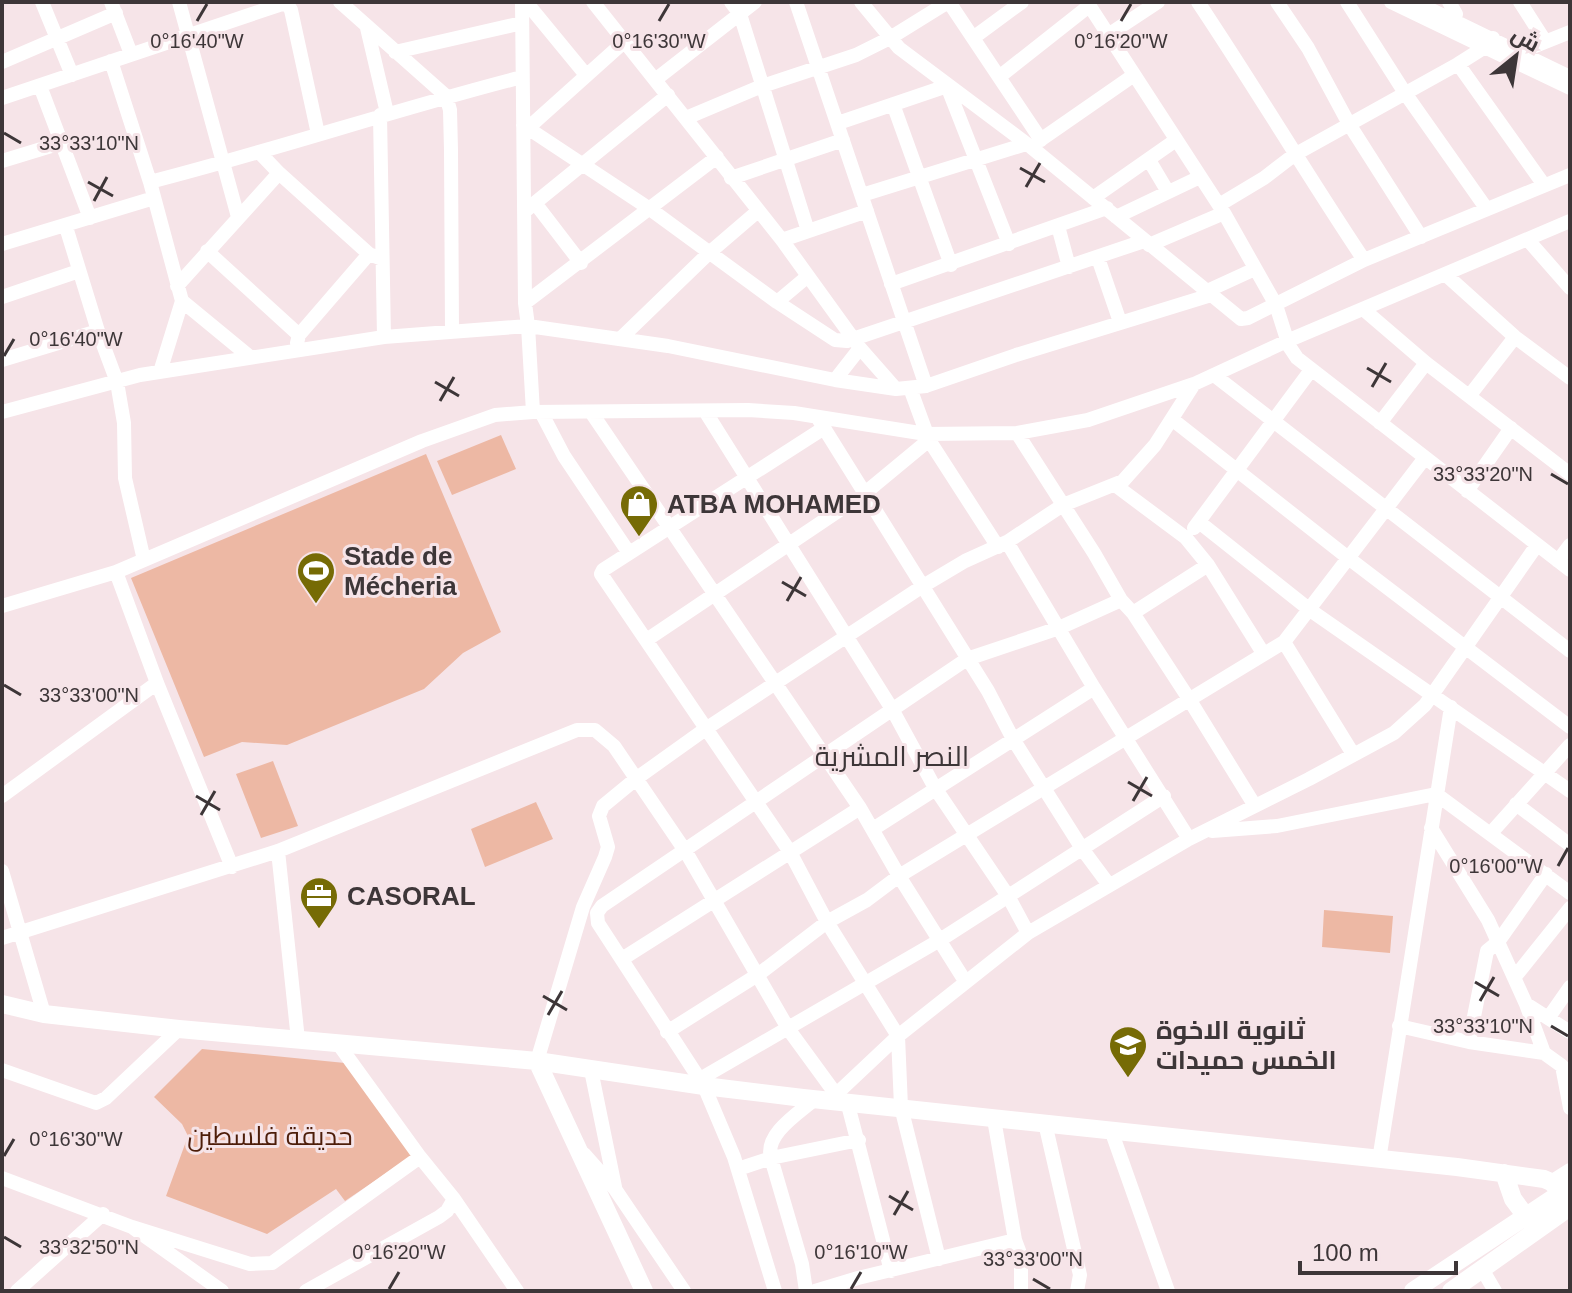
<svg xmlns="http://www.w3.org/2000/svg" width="1572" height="1293" viewBox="0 0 1572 1293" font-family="Arial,Cairo,sans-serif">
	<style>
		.green { fill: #edb8a4 }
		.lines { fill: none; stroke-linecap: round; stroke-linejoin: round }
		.minor { stroke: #fff; stroke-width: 14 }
		.major { stroke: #fff; stroke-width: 18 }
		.ticks { fill: none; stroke: #3d3638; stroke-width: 3 }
		.labels { text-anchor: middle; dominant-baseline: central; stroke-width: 6; stroke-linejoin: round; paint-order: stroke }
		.poi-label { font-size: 26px; font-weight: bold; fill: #3d3638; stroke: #f6e4e8; text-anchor: start }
		.park-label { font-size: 26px; fill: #4d1d09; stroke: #f6e4e8 }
		.neighbourhood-label { font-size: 28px; fill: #3d3638; stroke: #f6e4e8 }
		.ticks-label { font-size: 20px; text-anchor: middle; fill: #3d3638; stroke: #f6e4e8; stroke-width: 6; stroke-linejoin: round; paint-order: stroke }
	</style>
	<rect width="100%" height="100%" fill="#f6e4e8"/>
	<path class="green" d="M501 435 516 469 452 495 437 461Z
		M426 454 501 632 463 653 424 689 287 745 242 742 204 757 131 578Z
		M273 761 298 826 261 838 236 774Z
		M536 802 553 839 485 867 471 829Z
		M1324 910 1393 916 1390 953 1322 947Z
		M202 1049 345 1063 413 1155 345 1201 336 1189 267 1234 166 1196 188 1136 182 1124 154 1097Z"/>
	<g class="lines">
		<path class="minor" d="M42 2 72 75
			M111 2 131 54
			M179 2 238 217
			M286 2 291 10 318 134
			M340 2 446 96 450 110 451 150 452 331
			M526 2 586 75
			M593 2 782 240 860 348 896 389
			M731 2 740 14 808 231
			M796 2 926 386
			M861 2 899 48 1031 147 1241 319 1248 318 1364 260 1570 175
			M949 2 1041 140
			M1087 2 1224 213 1276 305 1289 346 1297 358 1570 570
			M1198 2C1255 87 1307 175 1364 260
			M1277 2 1308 48 1349 124 1421 237
			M1347 2 1405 93 1486 208
			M1391 2 1570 88
			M1415 2 1570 77
			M1449 2 1456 14 1454 20
			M1520 2 1545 41
			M367 28 387 113
			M1108 35 1158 2
			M973 38 1022 2
			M395 52 522 23
			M1520 52 1570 32
			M111 61 150 182 182 301 250 357
			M2 62 116 13
			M1458 64 1544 185
			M999 77 1089 6
			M655 80 755 2
			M40 86 90 218
			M2 98 288 2
			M893 104 951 265
			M380 115 384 337
			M686 118 762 86 856 55 890 38 948 2
			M838 123 947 86 1009 244
			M523 125 650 209 777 302 835 340 847 341 1144 241
			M528 128 625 41
			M1036 143 1134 75
			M1149 160 1168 192
			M2 161 61 143
			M279 173 369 254 382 259
			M731 178 843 140
			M150 182C275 150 397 109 522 77
			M862 195 1026 144
			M1093 198 1176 140
			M535 203 581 263
			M1219 205 1264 178 1294 155 1458 64 1485 47 1493 38
			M525 211 668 95
			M1116 217 1200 177
			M1058 226 1069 267
			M66 227 98 331 117 382 124 423 125 478 144 560
			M782 240 867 211
			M1528 240 1570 288
			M2 244 154 198
			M1149 245 1224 213
			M207 251 299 335
			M1098 258 1120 322
			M1445 274 1515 337 1570 378
			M891 284 1107 208
			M177 286 279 173 259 152
			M1207 291 1255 269
			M2 297 79 271
			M777 302 808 276
			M525 303 717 157
			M1363 309 1426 363 1570 474
			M620 339 709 253 758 211
			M297 343 299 335 369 254
			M2 360 98 331
			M160 372 182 301
			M1214 375 1570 651
			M835 380 860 348
			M910 388 929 440 998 547
			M1470 395 1515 337
			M705 411 892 709 935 788 1008 896 1028 933
			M2 412 140 375 384 337 528 326 525 303 522 2
			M533 412 528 326 668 346 835 380 896 389 926 386 1016 355 1211 295
			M541 412 564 456 629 553
			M591 412 860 808 899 876 965 981
			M819 420 988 691 1013 739 1083 850 1109 885
			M1173 420 1347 557 1570 727
			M1380 423 1426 363
			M824 428 603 570 601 574 790 852 827 922 898 1036 901 1107 939 1259
			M1017 433 1094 553 1121 600 1133 613 1189 699 1255 806
			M1115 485 1186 538 1208 565 1263 653
			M1467 491 1511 428
			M1199 522 1310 610 1570 791
			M1194 528 1311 370
			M1007 542 1094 688 1189 839
			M1558 561 1570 545
			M116 572 157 683 232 867
			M2 606 116 572 422 441 495 415 533 412 748 410 794 413 926 434 1017 433 1088 420 1194 384 1287 341 1570 221
			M1133 613 1208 565
			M648 639 865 493 929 440
			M1284 642 1353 754
			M2 796 157 683
			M1516 804 1570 845
			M1431 828 1488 920 1526 1004 1544 1053 1562 1066 1570 1108
			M873 829 1094 688
			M1212 831 1277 826 1436 794 1570 893
			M1491 833 1570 745
			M278 851 298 1040
			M2 871 44 1014
			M2 938 278 851 577 730H595L614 746 686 852 789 1030 835 1093
			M622 959 860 808
			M1514 978 1570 908
			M1526 1004 1570 1032
			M1549 1017 1570 987
			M1399 1026 1469 1042 1544 1053
			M667 1032 759 974 827 922 867 900 899 876 1284 642 1424 459
			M1469 1042 1487 951 1498 942 1546 874
			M537 1061 583 907 605 857 608 847 599 816 603 806 637 778 707 728 923 586 965 561 1007 542 1063 505 1123 481 1155 445 1194 384
			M2 1070 96 1103 106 1098 179 1029
			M591 1070 615 1187
			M700 1079 940 940 1164 796
			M815 1099C799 1113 764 1134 771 1158L859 1140
			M830 1100 898 1036 1028 933 1189 839 1309 779 1394 733 1425 705 1537 545
			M847 1101 891 1271
			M994 1119 1015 1240 1021 1256V1291
			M1045 1123 1080 1275 1077 1291
			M1111 1130 1168 1291
			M584 1154 615 1189 684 1291
			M1379 1160 1451 707
			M738 1169 771 1158 802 1264 806 1291
			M2 1178 132 1227 222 1291
			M1551 1182 1570 1170
			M454 1199 517 1291
			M132 1227 250 1264 272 1263 420 1157
			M1482 1269 1495 1291
			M17 1291 103 1214
			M306 1291 439 1217 447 1211 454 1199 420 1157 339 1045
			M775 1291 734 1157 704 1086 598 923 597 913 602 906 967 659 1059 628 1121 600
			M815 1291 858 1278 1015 1240"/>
		<path class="major" d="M2 1004 44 1014 179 1029 537 1061 704 1086 803 1098 1457 1167 1544 1179 1551 1182 1570 1200
			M537 1061 644 1291
			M1504 1173 1513 1199 1531 1223
			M1413 1291 1570 1187
			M1451 1291 1570 1207"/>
	</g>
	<path class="ticks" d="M197 21 207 4M659 21 669 4M1121 21 1131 4M4 133 21 143M1020 168 1045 182M88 182 113 196M1026 187 1040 163M94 201 107 177M4 356 14 339M1367 368 1391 382M435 382 459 396M1372 387 1386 363M440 401 454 377M1551 474 1568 484M782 582 806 596M787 601 801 577M4 685 21 695M1128 782 1152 796M196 796 220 810M1133 801 1147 777M201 815 215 791M1558 866 1568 848M1475 982 1499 996M543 996 567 1010M1480 1001 1494 977M548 1015 562 991M1551 1026 1568 1036M4 1156 14 1139M889 1196 913 1210M894 1215 908 1191M4 1237 21 1247M1033 1279 1050 1289M389 1289 399 1272M851 1289 861 1272"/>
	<defs>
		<g id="shop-pin" transform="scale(2)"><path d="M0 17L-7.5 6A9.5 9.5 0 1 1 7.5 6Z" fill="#766b05" stroke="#f6e4e8"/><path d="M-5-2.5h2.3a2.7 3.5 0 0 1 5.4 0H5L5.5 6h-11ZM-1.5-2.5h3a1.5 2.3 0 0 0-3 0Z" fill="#fff"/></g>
		<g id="stadium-pin" transform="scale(2)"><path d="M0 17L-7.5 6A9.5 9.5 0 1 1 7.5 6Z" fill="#766b05" stroke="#f6e4e8"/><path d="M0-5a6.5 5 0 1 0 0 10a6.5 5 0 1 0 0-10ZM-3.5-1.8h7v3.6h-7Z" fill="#fff"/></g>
		<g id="office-pin" transform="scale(2)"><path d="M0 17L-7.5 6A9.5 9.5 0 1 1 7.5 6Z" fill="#766b05" stroke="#f6e4e8"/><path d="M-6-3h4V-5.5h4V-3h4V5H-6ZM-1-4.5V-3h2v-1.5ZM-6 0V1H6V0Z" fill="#fff"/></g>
		<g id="school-pin" transform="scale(2)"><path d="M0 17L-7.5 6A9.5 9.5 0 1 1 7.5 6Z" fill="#766b05" stroke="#f6e4e8"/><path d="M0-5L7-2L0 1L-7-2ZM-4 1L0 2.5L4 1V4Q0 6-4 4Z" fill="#fff"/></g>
	</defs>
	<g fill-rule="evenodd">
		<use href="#shop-pin" x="639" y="504"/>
		<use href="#stadium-pin" x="316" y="571"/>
		<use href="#office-pin" x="319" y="896"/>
		<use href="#school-pin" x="1128" y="1045"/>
	</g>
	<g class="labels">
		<g class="poi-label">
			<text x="667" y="504">ATBA MOHAMED</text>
			<text x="344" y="556">Stade de<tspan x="344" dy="30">Mécheria</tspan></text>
			<text x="347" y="896">CASORAL</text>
			<text x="1156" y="1030">ثانوية الاخوة<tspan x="1156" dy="30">الخمس حميدات</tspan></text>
		</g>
		<g class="park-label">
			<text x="270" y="1136">حديقة فلسطين</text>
		</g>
		<g class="neighbourhood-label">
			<text x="892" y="756">النصر المشرية</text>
		</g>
	</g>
	<g class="ticks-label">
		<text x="197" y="48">0°16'40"W</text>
		<text x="659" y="48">0°16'30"W</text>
		<text x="1121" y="48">0°16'20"W</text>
		<text x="89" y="150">33°33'10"N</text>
		<text x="76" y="346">0°16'40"W</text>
		<text x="1483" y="481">33°33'20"N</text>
		<text x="89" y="702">33°33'00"N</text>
		<text x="1496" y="873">0°16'00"W</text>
		<text x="1483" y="1033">33°33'10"N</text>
		<text x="76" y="1146">0°16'30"W</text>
		<text x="89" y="1254">33°32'50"N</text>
		<text x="399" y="1259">0°16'20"W</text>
		<text x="861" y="1259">0°16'10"W</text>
		<text x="1033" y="1266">33°33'00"N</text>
	</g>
	<rect width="1572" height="1293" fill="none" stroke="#3d3638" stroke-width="8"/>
	<g transform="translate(1516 56) rotate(30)" stroke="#f6e4e8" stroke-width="6" paint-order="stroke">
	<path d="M0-6L14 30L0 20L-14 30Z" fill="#3d3638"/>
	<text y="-12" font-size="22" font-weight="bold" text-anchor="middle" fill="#3d3638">ش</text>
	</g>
	<path d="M1300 1261v12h156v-12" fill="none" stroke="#3d3638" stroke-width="4"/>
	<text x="1312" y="1261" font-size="24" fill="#3d3638" stroke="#f6e4e8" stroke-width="6" paint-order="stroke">100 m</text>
</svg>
